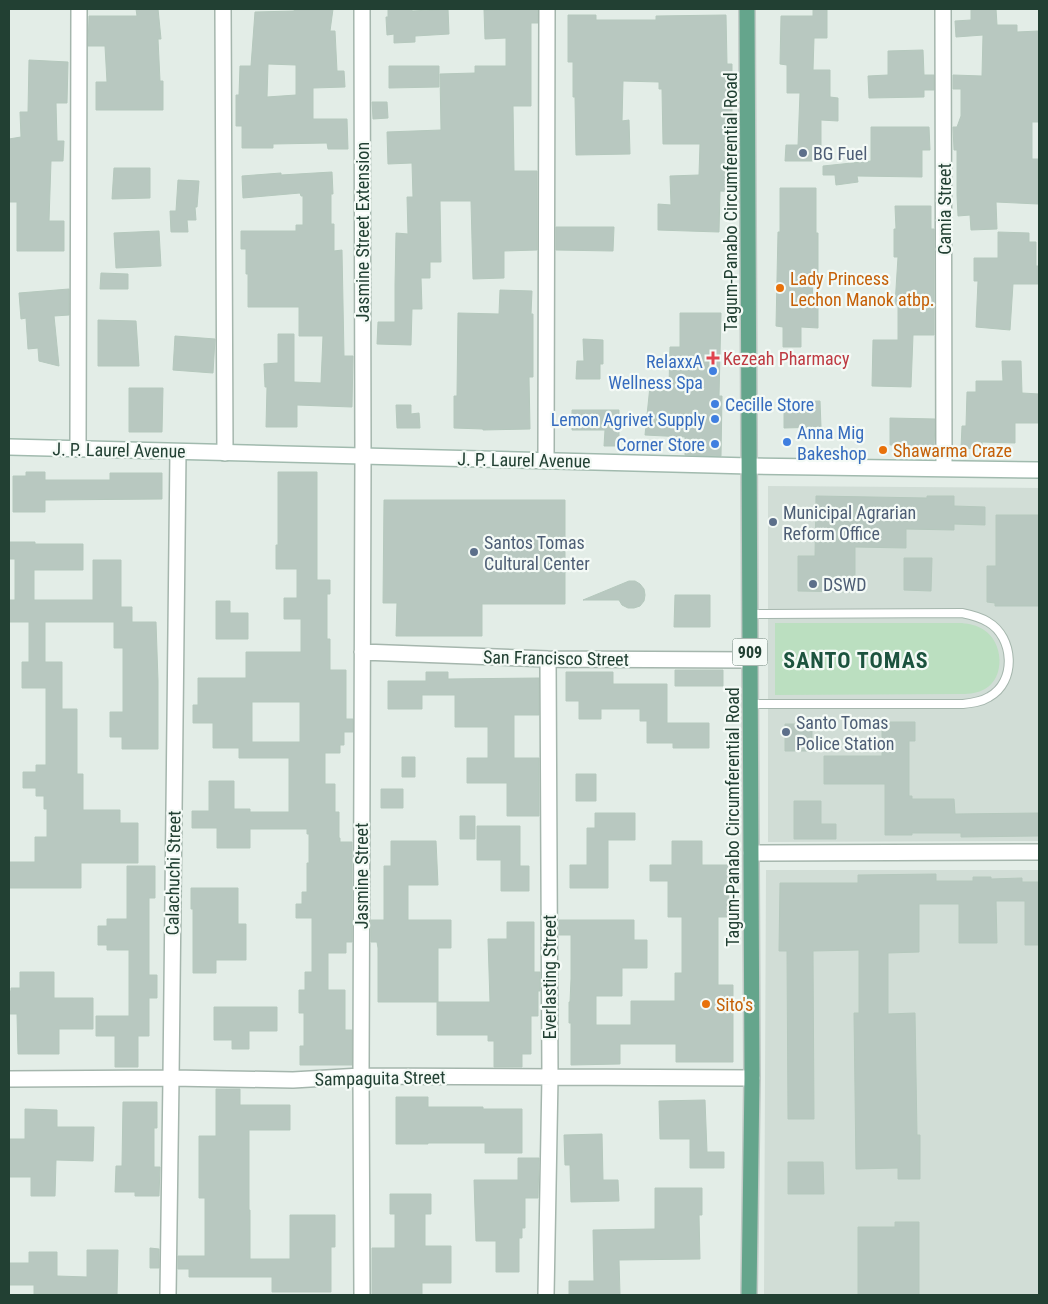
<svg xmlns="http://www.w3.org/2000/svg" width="1048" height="1304" viewBox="0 0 1048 1304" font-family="'Roboto Condensed',sans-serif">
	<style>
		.built { fill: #d1ddd6 }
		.green { fill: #bbdfc0 }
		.building { fill: #b8c8c0; stroke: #b5c8bd; fill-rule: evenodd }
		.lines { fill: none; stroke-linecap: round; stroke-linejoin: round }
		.lane-casing { stroke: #a5b6ad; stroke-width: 10 }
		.street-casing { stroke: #a5b6ad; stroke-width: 18 }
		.secondary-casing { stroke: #a1baae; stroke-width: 18 }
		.primary-casing { stroke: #c1cac6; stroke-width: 18 }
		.lane { stroke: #fff; stroke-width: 8 }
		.street { stroke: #fff; stroke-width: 15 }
		.secondary { stroke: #fff; stroke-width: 15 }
		.primary { stroke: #65a58c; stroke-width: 15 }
		.service-dot { fill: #5c6f8a; stroke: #f4faf6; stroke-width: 2 }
		.food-dot { fill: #e8710a; stroke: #f4faf6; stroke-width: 2 }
		.health-dot { fill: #e0444e; stroke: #f4faf6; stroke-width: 2 }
		.shop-dot { fill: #3f7fe0; stroke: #f4faf6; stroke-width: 2 }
		.labels { text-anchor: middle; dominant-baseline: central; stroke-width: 4.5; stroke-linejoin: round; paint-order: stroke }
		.shield { fill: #f4faf6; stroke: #61786e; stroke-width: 1 }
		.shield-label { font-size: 16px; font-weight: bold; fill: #224033 }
		.service-label { font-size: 18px; fill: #4e5e75; stroke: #f4faf6; text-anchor: start }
		.street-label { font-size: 18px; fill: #224033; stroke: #f4faf6 }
		.food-label { font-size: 18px; fill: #c56008; stroke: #f4faf6; text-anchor: start }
		.health-label { font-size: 18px; fill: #be3a42; stroke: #f4faf6; text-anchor: start }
		.shop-label { font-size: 18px; fill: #366cbe; stroke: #f4faf6; text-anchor: end }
		.district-label { font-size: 22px; font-weight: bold; letter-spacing: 1px; fill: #1c533e; stroke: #f4faf6 }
	</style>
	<rect width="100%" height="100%" fill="#e3ede7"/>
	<path class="built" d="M768 486 1039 488V841L768 842Z
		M766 870H1039V1295H764Z"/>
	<path class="green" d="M775 623H962C969 624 977 625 984 630 1003 642 1006 677 985 689 978 693 970 694 962 694L775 695Z"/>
	<path class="building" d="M136 9H158L161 39H158L160 81H163V110H96V82H107L105 46H88L89 16H137Z
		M295 9H333L330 31H335L337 71H344L345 87 313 88V119H347L348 149H328L327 143 273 144V148H242V126H236V95H239L240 66H251L255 12 294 11ZM268 64 296 65V95L267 97Z
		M388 9H412V11L448 9 449 34 415 36V42L394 43V34L387 35 386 17H388Z
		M519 9H538V23H531V106H513L514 171H537V250L504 251V278L473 279 471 201H440L441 262H430V278H421L422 309H412L411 345 377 344 378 322H395V285L396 233 408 234 407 197H413L412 163 388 164 387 132 441 130 440 74 475 73V66H506V38L485 39 484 10Z
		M813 9H827V38H814L813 70H830V97L838 98V121L821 120V161H785L786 145H798L800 93H787V65L780 64 781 16H813Z
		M971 9H996L997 25H1017V32L1039 31V122H1032V159H1038V179H1039L1038 204 996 202 997 229 971 230 970 215 958 216 957 195V150H954L953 127H957L961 116V89H953V75L982 76 983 35 956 37 955 21 971 20Z
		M568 15H596V20H656V16L726 15 727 64H732V119H734L732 171H737L736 192 720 191 719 232 658 230V204L671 205 670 176 699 175 700 144H663L662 89H659V82L623 81 622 121 629 120 630 154 576 155 575 97H573V62H568Z
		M923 50 924 75H934V90H924V97L869 98 868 76 888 75V51Z
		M29 60 68 62 67 103H56L57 141H64L63 161H51L49 221H64V251H17V202H9V139L21 137 20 112H28Z
		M389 66H439V87L389 88Z
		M372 102H387L388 118 373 119Z
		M871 127H929L930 150H922V177L857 176 858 182 836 185 835 175H823V166L871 161Z
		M114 168H150V198L112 199Z
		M332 172 333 194H331V224H334V251L342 250 344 356H353L352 407 297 405V427H266L267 387H265L264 364 278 363V334H294V382L321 383 323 336H299V307H248V274H246V249H241V231H296V225H303V196H301L300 193 243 198 242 176 281 173V175Z
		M178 180 199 181 197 207H195L196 220H187L188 232H171L170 211H176Z
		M780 188H816V233H818V274H813L812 306H818V328L801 327V347H783V327L776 326 778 232H780Z
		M895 206H931V229H934V335H913L911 387 872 386 873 340H898V305H895L898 257H894V229H896Z
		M556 227H614L613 251 556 250Z
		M159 231 161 266 116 268 114 233Z
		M998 232 1029 233V242H1036V266H1039V284H1013L1010 330 976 327 978 281H974V258H998Z
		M101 273 128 274V289H100Z
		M69 289V315L54 316 59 366 39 361 38 348 28 349 26 318 21 319 19 293Z
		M500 290 532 291 531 314H533V377H529L530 429 483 430V429L454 428V396H457L458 313 499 314Z
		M680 313H721L719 396H722L721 456 685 455V437L645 435 650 386H669L670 347H680Z
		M98 320 136 321 139 366H98Z
		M175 336 215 339 213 373 173 370Z
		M583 339 603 340V364H600V379H576L577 361H584Z
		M1002 361H1021L1022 393 1039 394V423H1015V443L982 442V449L961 448 962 426H966L967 392H976V381H1003Z
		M129 388H163L162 432H129Z
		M820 401 821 427 784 428V402Z
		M396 405H411V414L419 413 420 428H397Z
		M572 410H619V446H604L605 430H572Z
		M890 418 935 419 934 450H912V445H890Z
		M26 472H45V480H110V473H162V499L45 500V512H13V476H26Z
		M278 472H317V580H330V594H327V639H330V670H346V719H353V732H344V745H340V753H325V784H335V812H339V838H340V842H352V942H346V953H328V990H345V1030H352V1065H300V1046H304V1013H299V990H305V972H312V918H296V904H302V892H307V863H309V834H307V829H250V848H217V828H192V811H209V781H234V809H250V812H289V758H239V748H213V723H193V705H198V678H246V652H301V619H284V598H297V569H276V545H278ZM252 702H300V742H252Z
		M816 496 927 498V496H954V506L985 507V525L954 524V530L906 529V548L855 547V592L798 591V556H815Z
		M384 500H565V604H482V636H396L397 603H383Z
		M996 515H1039V606H995V603L987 602V566H996Z
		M9 542H35V544H83V570H34V600H93V560H121V607H132V622H156L158 681V749H122V737H110V712H123V648H114V622H45V662H62V709H77V774H83V810H120V823H138V863H81V888H9V862H35V837H47V809H44V796H36V788H23V772H36V765H46V688H22V662H29V622H9V600H15V559H9Z
		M904 558H932L931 591 904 590Z
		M629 581H635L640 584 644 589 645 595 644 601 640 606 634 608H628L622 605 619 600H583Z
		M675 595H710V627H674Z
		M216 601H230V613H248V639H216Z
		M675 670H723V686H675Z
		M426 672H448V679L539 678V715H514V758H539V816H507V783H467V758H488V727H455V695H422V709H388V681H426Z
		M566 672H613V684H667V723H709V748H673V743H647V721H640V709H601V719H579V701H566Z
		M882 722H915V741H909V796H912V799H954L955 814 1039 813V836L961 837V833H912V835H885V784H824V756H882Z
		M785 724H812V751H785Z
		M402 757H415V777H402Z
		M576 774H596V801H576Z
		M381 789H403V808H381Z
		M794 801H821V824H836V839H794Z
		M595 813H635V840H608V888H570V865H587V828H595Z
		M460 816H475V839H460Z
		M477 826H520V866H529V891H501V860H477Z
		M391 841H436L438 885H408V920H451V948H438V1002H490L488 939H507V922H534V972H540V991H538V1016H531V1054H522V1067H494V1041H488V1035H437V1002H378V948L377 942H371V920H384V866H391Z
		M672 841H702V865H728L729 917H718V985H733V1062H676V1044H620V1064L571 1065V1023H569V1002H570L571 979V935H559V920H634V940H647V968H622V996H596V1025H631V1001H675V973H682V917H668V881H650V865H672Z
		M127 866H155V898H149V975H157V998H149V1036H138V1067H115V1036H96V1016H129V950H107V945H98V926H107V919H127Z
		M936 874V881H973V877H991V879L1022 878V882H1039V945H1025V901H996L997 943H959V904H919V952L888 953V1014L915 1013 917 1135H920V1179H898V1168L856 1169 854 1013H859V950L813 951 814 1119H788L787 951H779L780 883H858V875Z
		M191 888H238V924H246V960H216V973H193V909H191Z
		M20 972H54V998H93V1029H59V1054H18L17 1014H9V991H11V988H20Z
		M214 1007H277V1031H249V1049H232V1040H214Z
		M216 1089H240V1105H290V1130H249V1210H250V1259H290V1215H335V1247H331V1292H272V1277H189V1269H178V1256H205V1198H199V1136H216Z
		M396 1097H428V1107H483V1109H522V1153H485V1143H428V1144H396Z
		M705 1100 707 1152H724V1168H690V1139H660L659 1101Z
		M123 1102H157V1128H154V1167H160L159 1196H135V1192H115L116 1166H122Z
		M25 1109 57 1110V1127H94L93 1161 56 1160 55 1196H31V1177H9V1139H25Z
		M602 1134 603 1180H618L619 1201 571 1202 570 1165H565L564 1135Z
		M518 1158H539L538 1198H525V1228H522V1238H519V1272H496V1241H476L474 1180H518Z
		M788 1162H823L824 1194H788Z
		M655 1188H702V1215H699L700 1259 619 1260 620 1295H569V1281H594L593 1230 655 1229Z
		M390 1194H431V1214H425V1246H451V1283H422V1295H372V1248H395V1214H390Z
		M895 1222H919V1295H858V1227H895Z
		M150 1248 159 1249V1268H150Z
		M87 1250H118L117 1295 34 1294V1285H9V1263H29V1252H57V1276L87 1277Z"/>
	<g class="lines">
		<g class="lane-casing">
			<path id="lane" d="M750 614 962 613C972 615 980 617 988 622 1014 637 1017 682 989 697 981 702 972 703 963 704H751"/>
		</g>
		<g class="street-casing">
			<path id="street" d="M223 9 225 453
				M943 9 944 468
				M78 449 79 9
				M546 461 547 9
				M362 652 548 659 750 660
				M751 853 1039 852
				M9 1079 171 1078 293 1080 361 1076 752 1078
				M168 1295 171 1078 178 452
				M362 1295 361 1076 363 456 362 9
				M546 1295 550 1077 548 659"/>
		</g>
		<g class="secondary-casing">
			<path id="secondary" d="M9 447 750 466 1039 470"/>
		</g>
		<g class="primary-casing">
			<path id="primary" d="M747 9 752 1078 749 1295"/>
		</g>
		<use href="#lane" class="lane"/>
		<use href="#street" class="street"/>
		<use href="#secondary" class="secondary"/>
		<use href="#primary" class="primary"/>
	</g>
	<g class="service-dot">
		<circle cx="803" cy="153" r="5"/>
		<circle cx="773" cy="522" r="5"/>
		<circle cx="474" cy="552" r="5"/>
		<circle cx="813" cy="584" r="5"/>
		<circle cx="786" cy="732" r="5"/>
	</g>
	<g class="food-dot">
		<circle cx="780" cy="288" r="5"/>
		<circle cx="883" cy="450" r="5"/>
		<circle cx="706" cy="1004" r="5"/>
	</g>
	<path class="health-dot" d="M710.5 350.5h5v5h5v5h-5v5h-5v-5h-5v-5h5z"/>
	<g class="shop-dot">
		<circle cx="713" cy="371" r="5"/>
		<circle cx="715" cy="404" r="5"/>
		<circle cx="715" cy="419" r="5"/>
		<circle cx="787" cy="442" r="5"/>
		<circle cx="715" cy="444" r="5"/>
	</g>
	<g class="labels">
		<rect class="shield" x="732.5" y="638.5" width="35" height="27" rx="4"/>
		<g class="shield-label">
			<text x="750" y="652">909</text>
		</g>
		<g class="service-label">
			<text x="813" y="153">BG Fuel</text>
			<text x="783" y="512">Municipal Agrarian<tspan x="783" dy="21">Reform Office</tspan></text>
			<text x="484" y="542">Santos Tomas<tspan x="484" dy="21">Cultural Center</tspan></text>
			<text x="823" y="584">DSWD</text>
			<text x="796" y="722">Santo Tomas<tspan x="796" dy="21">Police Station</tspan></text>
		</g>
		<g class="street-label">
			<text transform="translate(730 202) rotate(-90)">Tagum-Panabo Circumferential Road</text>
			<text transform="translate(944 209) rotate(-90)">Camia Street</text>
			<text transform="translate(362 232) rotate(-90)">Jasmine Street Extension</text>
			<text transform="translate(119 450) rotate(1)">J. P. Laurel Avenue</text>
			<text transform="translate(524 460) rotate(1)">J. P. Laurel Avenue</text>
			<text transform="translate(556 658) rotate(1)">San Francisco Street</text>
			<text transform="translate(732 817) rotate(-90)">Tagum-Panabo Circumferential Road</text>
			<text transform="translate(173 873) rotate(-89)">Calachuchi Street</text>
			<text transform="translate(361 876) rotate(-90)">Jasmine Street</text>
			<text transform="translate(549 977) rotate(-90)">Everlasting Street</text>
			<text transform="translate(380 1078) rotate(-1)">Sampaguita Street</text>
		</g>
		<g class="food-label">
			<text x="790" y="278">Lady Princess<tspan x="790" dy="21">Lechon Manok atbp.</tspan></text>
			<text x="893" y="450">Shawarma Craze</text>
			<text x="716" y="1004">Sito's</text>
		</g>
		<g class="health-label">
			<text x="723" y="358">Kezeah Pharmacy</text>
		</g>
		<g class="shop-label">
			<text x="703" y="361">RelaxxA<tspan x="703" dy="21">Wellness Spa</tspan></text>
			<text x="725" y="404" text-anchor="start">Cecille Store</text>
			<text x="705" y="419">Lemon Agrivet Supply</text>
			<text x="797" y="432" text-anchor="start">Anna Mig<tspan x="797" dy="21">Bakeshop</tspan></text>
			<text x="705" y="444">Corner Store</text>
		</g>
		<g class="district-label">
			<text x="856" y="660">SANTO TOMAS</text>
		</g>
	</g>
	<rect width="1048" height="1304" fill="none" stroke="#224033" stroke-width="20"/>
</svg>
